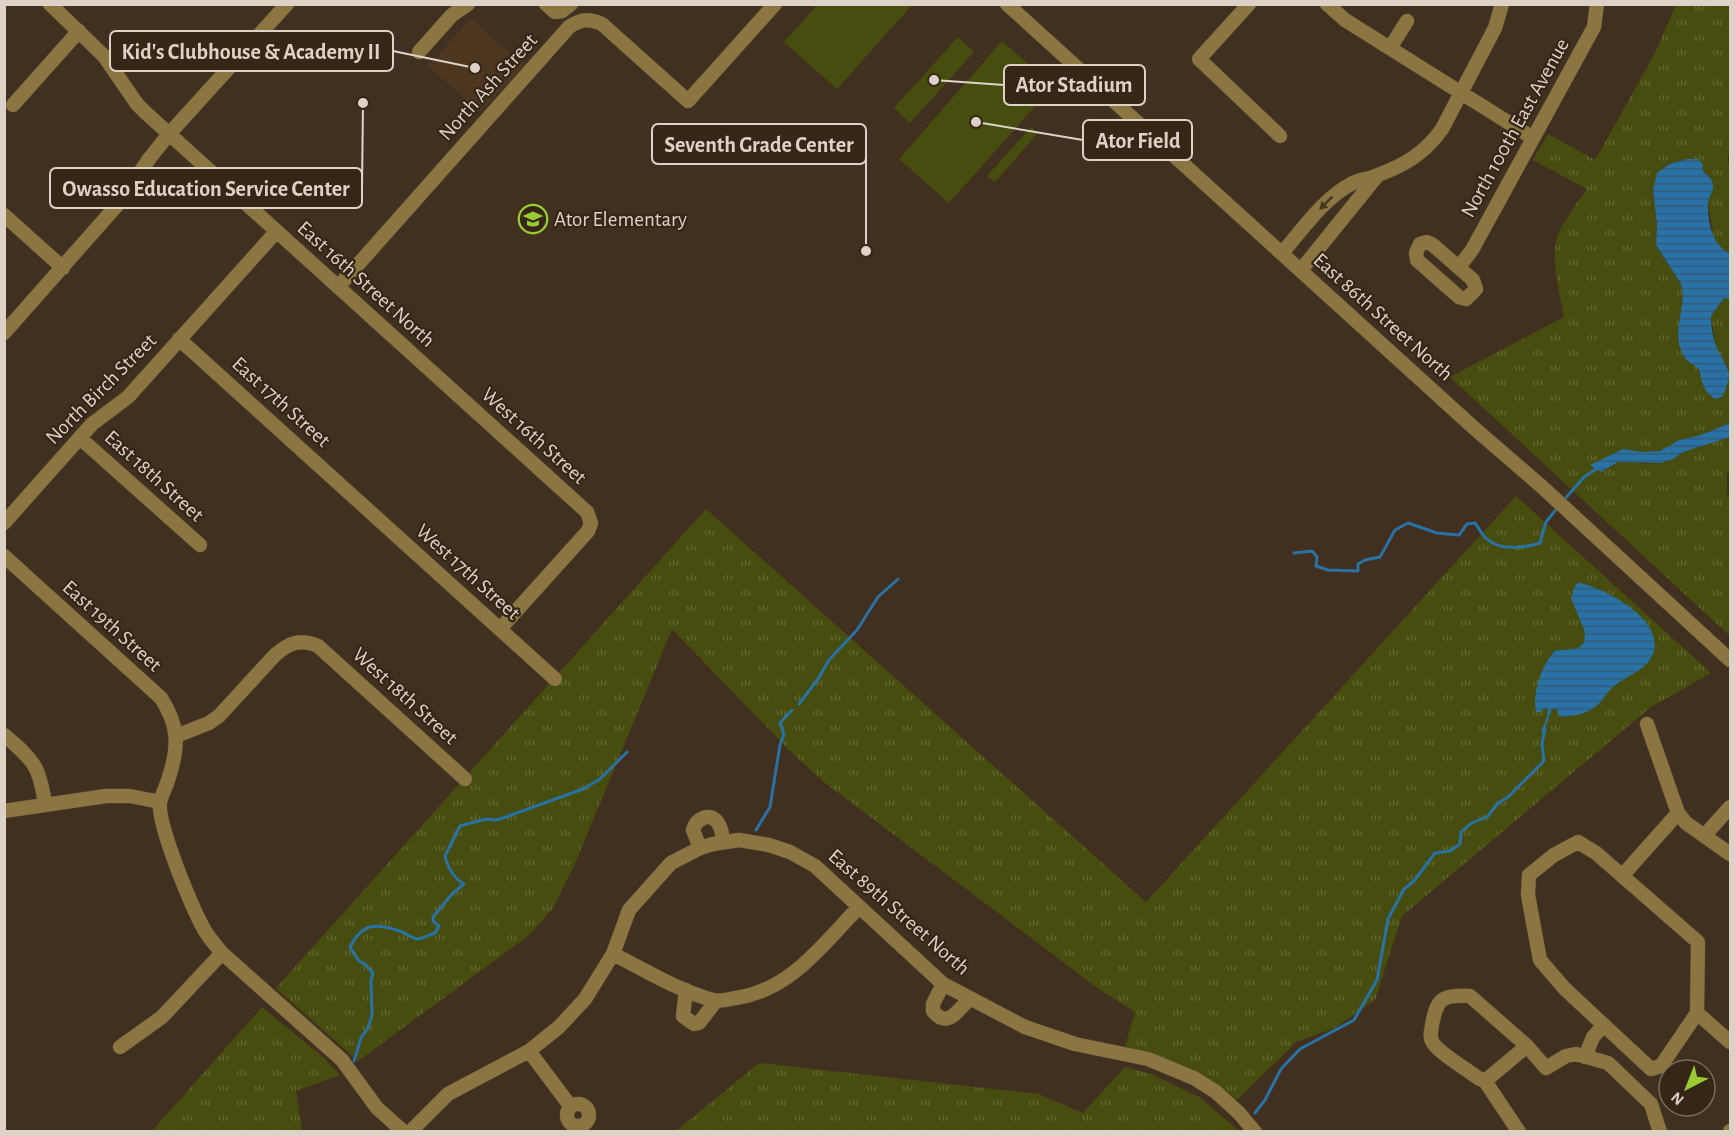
<svg xmlns="http://www.w3.org/2000/svg" width="1735" height="1136" viewBox="0 0 1735 1136" font-family="'Alegreya Sans',sans-serif">
	<style>
		.built { fill: #4c3620 }
		.grass { fill: url(#grass-tufts) }
		.garden { fill: #474d0e }
		.water { fill: url(#water-rules) }
		.lines { fill: none; stroke-linecap: round; stroke-linejoin: round }
		.stream { stroke: #2872a5; stroke-width: 3 }
		.minor-casing { stroke: #5d4d3d; stroke-width: 15 }
		.minor { stroke: #8b7642; stroke-width: 14 }
		.oneway { fill: #47361e }
		.labels { text-anchor: middle; dominant-baseline: central; stroke-width: 4.5; stroke-linejoin: round; paint-order: stroke }
		.street-label { font-size: 21px; fill: #ddd2c8; stroke: #362615 }
		.poi-label { font-size: 21px; fill: #ddd2c8; stroke: #362615; text-anchor: start }
		.leader { fill: none; stroke: #ddd2c8; stroke-width: 2 }
		.callout-dot { fill: #ddd2c8; stroke: #362615; stroke-width: 2 }
		.callout { fill: #362615; stroke: #ddd2c8; stroke-width: 2 }
		.callout-label { font-size: 22px; text-anchor: middle; font-weight: bold; fill: #ddd2c8 }
	</style>
	<defs>
		<pattern id="grass-tufts" width="24" height="20" patternUnits="userSpaceOnUse" patternTransform="scale(1.5)"><rect width="24" height="20" fill="#474d0e"/><path d="M3 7l-1-3M5 7V3M7 7l1-3M15 17l-1-3M17 17v-4M19 17l1-3" fill="none" stroke="#616630"/></pattern>
		<pattern id="water-rules" width="6" height="5" patternUnits="userSpaceOnUse" patternTransform="scale(1.5)"><rect width="6" height="5" fill="#2872a5"/><path d="M0 2.5h6" fill="none" stroke="#345b76"/></pattern>
	</defs>
	<rect width="100%" height="100%" fill="#41301f"/>
	<path class="built" d="M471 18 525 66 480 112 428 66Z"/>
	<path class="grass" d="M1676 5H1730V149L1727 161 1730 165V254L1722 249 1714 240 1708 202 1713 186 1710 177 1687 159 1670 164 1653 190 1657 225 1656 245 1681 285 1683 296 1678 332 1685 359 1699 369H1729L1716 348 1711 316 1724 298 1730 299V423L1701 435 1679 440 1660 451 1643 452 1623 449 1601 472 1618 462 1633 461 1647 464 1673 459 1683 452 1730 437V471L1727 473V495L1730 497V636L1450 377 1564 317C1560 290 1547 254 1561 228 1568 215 1578 202 1587 189L1533 160 1548 134 1595 160 1654 55Z
		M1516 496 1711 673 1651 707 1402 916 1375 1000 1335 1028 1296 1042 1237 1100C1201 1069 1170 1058 1125 1047L1135 1012 1099 989 824 782 789 750 672 629 577 859 553 908 528 936 358 1061 276 988 706 509 1146 902Z
		M262 1007 324 1058 340 1075 296 1091 302 1131H152Z
		M759 1063 1039 1094 1083 1113 1125 1067 1151 1074 1201 1098 1239 1131H676Z"/>
	<path class="garden" d="M818 4H912V5L837 89 784 42Z
		M958 37 974 52 910 123 894 108Z
		M1002 41 1053 86 949 203 899 159Z
		M1031 127 1038 133 995 182 987 176Z"/>
	<path class="water" d="M1687 159H1698L1703 165 1702 170C1706 174 1713 179 1713 185 1714 191 1708 198 1708 204 1708 224 1712 244 1730 254V299L1724 298 1711 316C1711 327 1713 340 1718 350 1729 372 1733 371 1723 396L1716 399C1703 392 1702 382 1699 369L1685 359 1679 345 1678 332 1683 296 1681 284 1656 245 1657 225 1653 190 1657 173 1670 164Z
		M1730 423V437L1683 452 1673 459 1661 463 1618 462 1601 472 1590 465 1623 449 1643 452 1660 451 1679 440 1701 435Z
		M1580 583C1607 589 1671 623 1651 658 1642 672 1626 676 1614 686 1609 690 1606 695 1602 700 1592 713 1577 716 1561 717L1558 715 1557 709H1552L1543 734 1541 731 1546 720 1548 710 1546 708 1540 712H1536C1532 694 1542 663 1555 651L1578 648 1584 643 1585 632 1571 598 1576 584Z"/>
	<g class="lines">
		<path class="stream" d="M1564 500 1584 477 1598 468
			M1294 553 1312 551 1317 557 1316 566 1328 570 1358 571V564L1365 560 1380 557 1395 530 1408 523 1437 533 1459 535 1467 524 1475 523C1479 528 1482 535 1487 539 1500 551 1524 548 1540 543L1546 522 1558 507
			M799 704 818 679 829 660 857 630 878 597 898 579
			M756 830 770 807 780 745 784 734 780 723 792 710
			M354 1061 361 1038 368 1028 372 1015 371 980 373 973 365 964 359 961 350 947C362 923 375 923 400 931 406 933 411 938 417 939 423 939 429 935 435 933L439 926 433 921V917L452 894 464 884C453 878 448 868 445 856L460 826 486 819 496 820 503 818 583 789 600 779 627 752
			M1255 1113 1265 1100 1281 1069 1300 1049 1354 1020 1377 980 1388 919 1404 889 1414 881 1435 853 1450 851 1460 844 1461 832 1470 824 1488 816 1497 804 1508 797 1544 761 1542 744 1545 729"/>
		<g class="minor-casing">
			<path id="minor" d="M50 4 104 56 137 104 146 113 587 512 591 523 588 531 500 629
				M546 4 555 12 562 11 571 4
				M1007 4 1474 428 1540 485 1730 660
				M1249 4 1199 59 1280 136
				M1327 4 1345 20 1533 138
				M1390 48 1407 21
				M419 52 452 15 468 4
				M13 105 79 31
				M4 215 63 268
				M1427 242 1433 245 1473 280 1476 289 1466 299 1459 297 1417 260 1416 253 1420 244Z
				M1282 253C1303 229 1323 199 1351 184 1360 179 1370 179 1378 175 1405 165 1425 153 1442 129L1495 28 1502 4
				M1459 267 1472 250 1594 27 1597 4
				M1301 270 1377 176
				M338 287 569 27C581 19 589 18 602 24L688 101 775 4
				M4 333 119 203 149 159 169 134 287 4
				M179 339 555 679
				M80 438 200 545
				M4 523 92 424 128 397 276 232
				M4 556 161 698C179 726 179 746 169 777 167 785 162 794 160 802 157 825 193 910 205 931 210 939 216 946 222 953L342 1060 377 1108 404 1132
				M1647 724 1678 813 1686 823 1730 854
				M4 735C34 760 40 767 45 805
				M176 736 209 723 219 716 275 655C289 643 300 638 318 646L465 779
				M4 811 106 796H130L160 802
				M1705 835 1730 807
				M1578 842 1596 853 1698 942 1697 1013 1661 1066 1651 1069 1565 989 1540 960 1528 895 1529 875 1554 855Z
				M700 848 693 830C696 819 710 811 718 823 722 828 722 835 723 841
				M1622 876 1678 813
				M613 954C645 970 679 991 713 1000 720 1002 729 999 736 998 791 990 823 944 859 907
				M943 984 933 1004V1011C947 1029 958 1011 969 999
				M686 990 683 1016 694 1024 699 1023 716 1001
				M1697 1013 1730 1042
				M120 1047 162 1017 222 953
				M529 1051 571 1107
				M1585 1057 1593 1037 1604 1025
				M1485 1081 1527 1046
				M567 1115a11 11 0 1 1 22 0a11 11 0 1 1-22 0Z
				M410 1132 448 1094 529 1051 559 1027 585 999 613 954 629 910 671 863 700 848 713 844 739 840 769 845 790 852 815 866 943 984 1025 1027 1075 1044 1148 1059 1194 1078 1216 1092 1239 1113 1255 1132
				M1519 1132 1485 1081 1478 1078C1468 1070 1439 1053 1433 1043 1429 1037 1431 1032 1432 1025 1437 997 1443 995 1470 996L1527 1046 1546 1068 1566 1056 1576 1054 1608 1063 1651 1104 1660 1132
				M1730 1132V1131"/>
		</g>
		<use href="#minor" class="minor"/>
	</g>
	<defs><path id="oneway-solid" d="M-6-.8H1V-3.2L6.5 0L1 3.2V.8H-6Z" transform="scale(1.5)"/></defs>
	<use class="oneway" href="#oneway-solid" transform="translate(1326 203) rotate(135)"/>
	<defs>
		<g id="school-ring" transform="scale(1.5)"><circle r="9.5" fill="#362615" stroke="#9acb34" stroke-width="1.5"/><path d="M0-5L7-2L0 1L-7-2ZM-4 1L0 2.5L4 1V4Q0 6-4 4Z" fill="#9acb34"/></g>
	</defs>
	<g fill-rule="evenodd">
		<use href="#school-ring" x="533" y="219"/>
	</g>
	<g class="labels">
		<g class="street-label">
			<text transform="translate(488 87) rotate(-48)">North Ash Street</text>
			<text transform="translate(1515 128) rotate(-61)">North 100th East Avenue</text>
			<text transform="translate(366 284) rotate(42)">East 16th Street North</text>
			<text transform="translate(1383 317) rotate(42)">East 86th Street North</text>
			<text transform="translate(101 389) rotate(-45)">North Birch Street</text>
			<text transform="translate(281 402) rotate(42)">East 17th Street</text>
			<text transform="translate(534 436) rotate(42)">West 16th Street</text>
			<text transform="translate(154 476) rotate(42)">East 18th Street</text>
			<text transform="translate(468 572) rotate(42)">West 17th Street</text>
			<text transform="translate(112 626) rotate(42)">East 19th Street</text>
			<text transform="translate(405 696) rotate(42)">West 18th Street</text>
			<text transform="translate(899 912) rotate(41)">East 89th Street North</text>
		</g>
		<g class="poi-label">
			<text x="554" y="219">Ator Elementary</text>
		</g>
	</g>
	<path class="leader" d="M475 68L393 51M934 80L1004 85M976 122L1083 140M866 251L866 144M363 103L362 188"/>
	<g class="callout-dot">
		<circle cx="475" cy="68" r="6"/>
		<circle cx="934" cy="80" r="6"/>
		<circle cx="976" cy="122" r="6"/>
		<circle cx="866" cy="251" r="6"/>
		<circle cx="363" cy="103" r="6"/>
	</g>
	<g class="callout">
		<rect x="110" y="31" width="283" height="40" rx="6"/>
		<rect x="1004" y="65" width="141" height="40" rx="6"/>
		<rect x="1083" y="120" width="109" height="40" rx="6"/>
		<rect x="652" y="124" width="214" height="40" rx="6"/>
		<rect x="50" y="168" width="312" height="40" rx="6"/>
	</g>
	<g class="callout-label">
		<text x="251" y="59">Kid's Clubhouse &amp; Academy II</text>
		<text x="1074" y="92">Ator Stadium</text>
		<text x="1138" y="148">Ator Field</text>
		<text x="759" y="152">Seventh Grade Center</text>
		<text x="206" y="196">Owasso Education Service Center</text>
	</g>
	<rect width="1735" height="1136" fill="none" stroke="#ddd2c8" stroke-width="12"/>
	<g transform="translate(1687 1088) rotate(222)"><circle r="28" fill="#362615" stroke="#796b5d" stroke-width="1.5"/>
	<path d="M0-4.5L10 22L0 15L-10 22Z" fill="#9acb34"/>
	<text y="-9" font-size="16" font-weight="bold" text-anchor="middle" fill="#ddd2c8">N</text>
	</g>
</svg>
